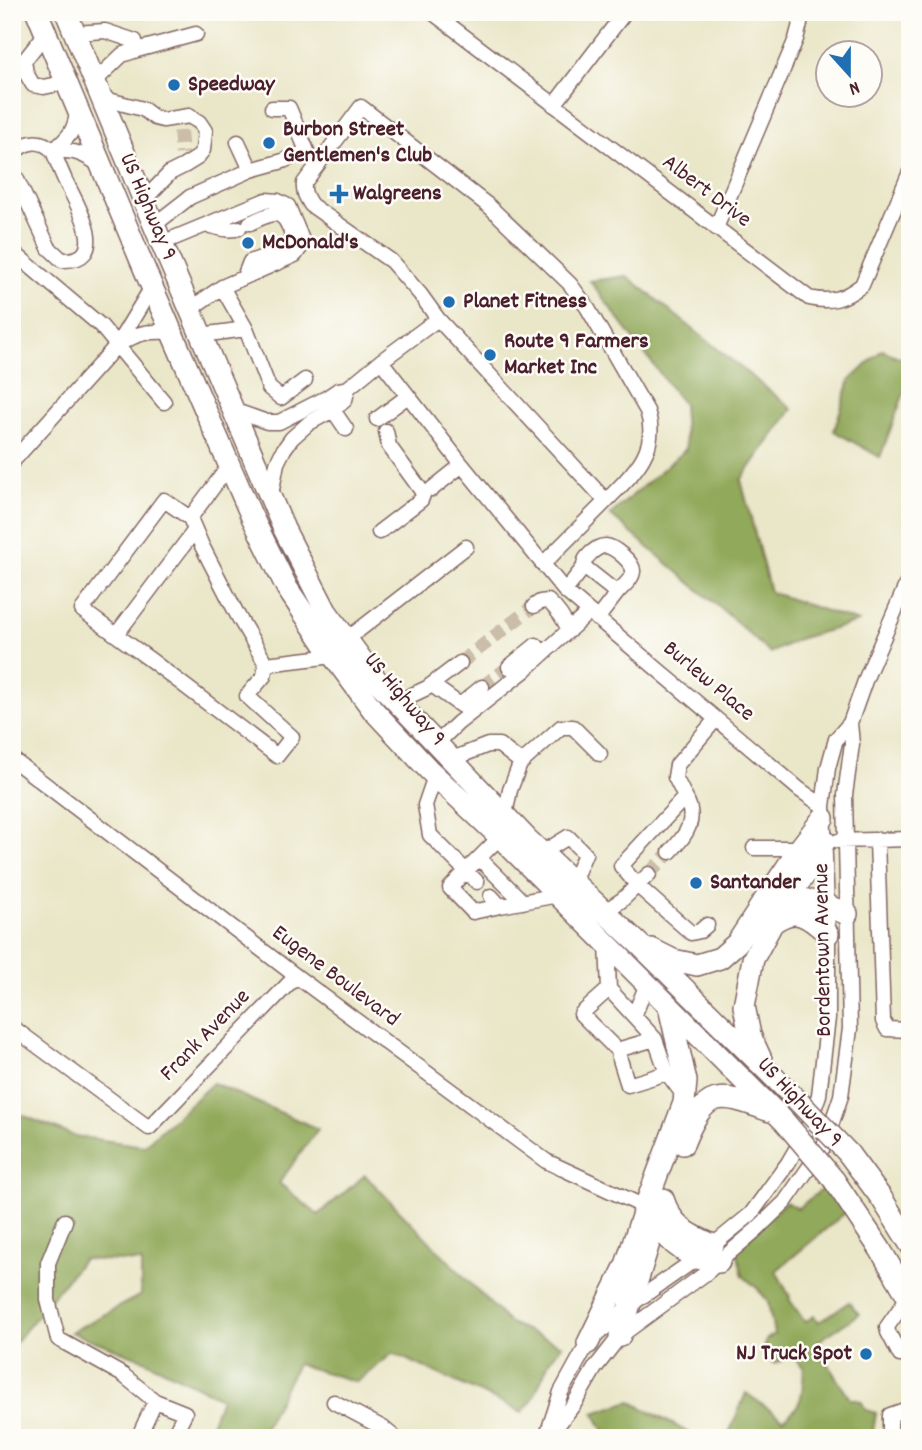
<svg xmlns="http://www.w3.org/2000/svg" width="922" height="1450" viewBox="0 0 922 1450" font-family="Dekko,sans-serif">
	<style>
		.forest { fill: #91a95a; stroke: #6e6442; stroke-width: 2 }
		.lines { fill: none; stroke-linecap: round; stroke-linejoin: round }
		.minor-tunnel { stroke: #cabea9; stroke-width: 14; stroke-dasharray: 14 7; stroke-linecap: butt }
		.minor-casing { stroke: #826562; stroke-width: 17 }
		.highway-casing { stroke: #826562; stroke-width: 24 }
		.minor { stroke: #fff; stroke-width: 14 }
		.highway { stroke: #fff; stroke-width: 21 }
		.highway-bridge-casing { stroke: #826562; stroke-width: 24; stroke-linecap: butt }
		.highway-bridge { stroke: #fff; stroke-width: 21 }
		.poi-dot { fill: #1f6fb2; stroke: #fdfcf7; stroke-width: 2.5 }
		.labels { text-anchor: middle; dominant-baseline: central; stroke-width: 5; stroke-linejoin: round; paint-order: stroke }
		.poi-label { font-size: 23px; font-weight: bold; fill: #4a1f2b; stroke: #fdfcf7; text-anchor: start }
		.street-label { font-size: 23px; fill: #4a1f2b; stroke: #fdfcf7 }
	</style>
	<rect width="100%" height="100%" fill="#fdfcf7"/>
	<filter id="ink" filterUnits="userSpaceOnUse"><feTurbulence type="fractalNoise" baseFrequency=".0143" numOctaves="2"/><feDisplacementMap in="SourceGraphic" scale="14" xChannelSelector="R" yChannelSelector="G"/><feConvolveMatrix kernelMatrix="1 2 1 2 8 2 1 2 1" color-interpolation-filters="sRGB"/></filter>
	<filter id="wash" filterUnits="userSpaceOnUse"><feTurbulence type="fractalNoise" baseFrequency=".00686" numOctaves="4" result="noise"/><feDisplacementMap in="SourceGraphic" scale="28" xChannelSelector="R" yChannelSelector="G"/><feGaussianBlur stdDeviation="1.57" result="paint"/><feColorMatrix in="noise" values="0 0 0 0 0 0 0 0 0 0 0 0 0 0 0 0 0 1.4 0 .05"/><feComposite in="paint" operator="in"/></filter>
	<g filter="url(#wash)">
		<rect width="100%" height="100%" fill="#eae6c8"/>
		<path class="forest" d="M627 276 792 409 741 480 770 592 858 622 798 639 770 653 725 612 610 515 686 449 683 404 590 281Z
			M882 350 910 362V377L880 457 834 431 850 380Z
			M213 1083 318 1129 279 1183 318 1215 365 1175 509 1323 562 1345 549 1362 532 1401 522 1412 393 1353 357 1382 297 1364 259 1438H206L221 1398 142 1359 71 1332 141 1295V1262L83 1259 12 1347V1111L74 1136 144 1146Z
			M834 1180 852 1207 776 1271 790 1297 789 1299 805 1322 814 1316 819 1322 849 1302 859 1314 817 1342 835 1376 850 1399 861 1401 866 1410 876 1413 872 1438H727L746 1393 783 1419C805 1405 802 1392 804 1368L793 1356 774 1364 764 1352 766 1340 774 1334 768 1301 757 1288 743 1276 736 1248 785 1202 798 1208Z
			M630 1401 698 1438H608L594 1413Z"/>
	</g>
	<g filter="url(#ink)">
		<g class="lines">
			<path class="minor-tunnel" d="M180 131 182 154
				M460 663 534 606
				M482 687 509 667
				M649 874 670 852"/>
			<g class="minor-casing">
				<path id="minor" d="M432 12 809 298C831 303 844 299 862 285L910 172
					M46 33 24 61 26 73 33 85 44 87 67 82
					M75 33 105 31 135 41 137 50 122 55 94 82
					M137 50 196 34
					M101 98 143 109 155 118 163 120 189 116 199 122 205 131 203 150 197 158 184 166 170 173 144 200
					M554 105 625 12
					M53 151C74 150 82 153 100 165
					M53 151C70 136 74 132 78 110
					M12 155C23 142 40 137 53 151 57 161 61 172 66 182 77 204 112 262 62 260L49 248 12 169
					M251 170 283 161 307 151 289 108H272
					M154 225 190 197 251 170 238 142
					M206 225C217 227 228 232 239 228
					M716 228 796 39 800 24 798 12
					M162 243 266 200 278 201 288 206 302 240 300 248 295 255 222 287 190 309
					M12 251 101 326 164 402
					M244 277 250 262C260 258 285 251 290 242 293 236 291 230 288 225 280 205 264 217 250 223
					M222 287 246 329 269 388 281 398 305 380
					M438 319 420 294 391 261 311 205C306 197 303 192 304 183L361 107 490 207 570 284 587 307 647 411C661 451 630 476 606 501
					M201 335 246 329
					M119 344C140 332 147 331 172 332
					M381 361 462 465 565 591 800 790 823 806
					M233 410 267 422H279L326 398 338 390 348 388
					M333 410 346 429
					M377 419 408 396
					M12 462 117 345 152 287
					M432 489 462 465
					M271 495 277 463 284 449 292 438 309 423 333 410 345 400 348 388 381 361 438 319 606 501 543 564
					M164 500 190 518 202 546 238 616 266 664 264 676 247 696 292 737 277 756 152 661 82 610Z
					M190 518 229 466
					M379 532 421 500 423 495 421 490 389 446 386 431
					M584 567C584 560 586 558 591 553 596 549 599 546 606 546 613 546 634 563 633 571 633 579 622 587 617 593
					M565 591 584 567 617 593 597 619
					M534 606 540 602 548 601C558 610 564 618 569 631
					M116 635 195 530
					M346 640 466 547
					M266 664 333 656
					M509 667 536 645 543 654
					M432 685 460 705 482 687
					M397 702 427 688 460 663
					M436 744 458 723 524 671 589 612
					M12 759 296 976 546 1161 645 1207
					M452 759 488 745H499L518 760 520 764 510 790 505 815
					M520 764 561 727H573L600 754
					M435 776 425 805 430 835 466 871 500 837
					M877 840 883 1021 887 1029 910 1030
					M838 841 910 839
					M754 848H800
					M670 852C687 835 698 819 685 797
					M542 853 568 837 585 854 573 882
					M479 858 523 902
					M477 882 466 871 450 888 473 912 500 906
					M491 896 500 906 558 895
					M605 911 622 900 649 874
					M707 925 700 931 691 933 638 886 621 866 685 797 675 777 677 765 716 719
					M607 944 609 989 655 1039 667 1073 685 1097
					M609 989 581 1014 617 1050 628 1085 667 1073
					M634 1016 647 984
					M12 1027 149 1128 296 976
					M617 1050 655 1039
					M65 1221 48 1263V1300L58 1339 123 1375 155 1401 185 1413 172 1438
					M908 1297 887 1327 888 1332 900 1355H910
					M334 1402 383 1428 395 1438
					M551 1434 574 1404 595 1368 620 1336 706 1273 756 1230 785 1202 824 1146 841 1096 850 1029 845 795 852 744 850 723
					M138 1438 155 1401
					M546 1438 561 1392 588 1343 630 1305 696 1259 751 1214 788 1163 806 1132 819 1095 828 1018V934L823 806 828 768 836 739 850 723 866 678 910 576
					M890 1438V1415L910 1408"/>
			</g>
			<g class="highway-casing">
				<path id="highway" d="M37 12 152 287 251 515 287 588 325 645 373 710 429 770 500 837 784 1121
					M66 12 154 225 284 529 326 611 378 682 528 840 639 944 797 1100
					M758 910 800 848 823 818
					M770 925C795 905 807 915 828 934
					M651 949 673 960 697 965 720 958 737 943 756 914 786 898H799L826 905 847 914
					M761 1059 750 1035 744 1006 753 959 786 898 809 870 825 841
					M683 1144C706 1089 717 1091 770 1111
					M848 1153 882 1199 910 1244
					M834 1180 880 1249 910 1300
					M663 1199C672 1227 688 1234 713 1245
					M650 1215C666 1240 688 1261 719 1262
					M620 1336 658 1214
					M588 1343 626 1265 645 1207 684 1103 686 1081 669 1007"/>
			</g>
			<use href="#minor" class="minor"/>
			<use href="#highway" class="highway"/>
			<g class="highway-bridge-casing">
				<path id="highway-bridge" d="M797 1100 848 1153
					M784 1121 834 1180"/>
			</g>
			<use href="#highway-bridge" class="highway-bridge"/>
		</g>
	</g>
	<g class="poi-dot">
		<circle cx="174" cy="85" r="7"/>
		<circle cx="269" cy="143" r="7"/>
		<path d="M335.5 183.5h7v7h7v7h-7v7h-7v-7h-7v-7h7z"/>
		<circle cx="248" cy="243" r="7"/>
		<circle cx="449" cy="302" r="7"/>
		<circle cx="490" cy="355" r="7"/>
		<circle cx="696" cy="883" r="7"/>
		<circle cx="866" cy="1354" r="7"/>
	</g>
	<g class="labels">
		<g class="poi-label">
			<text x="188" y="85">Speedway</text>
			<text x="283" y="130">Burbon Street<tspan x="283" dy="26">Gentlemen's Club</tspan></text>
			<text x="353" y="194">Walgreens</text>
			<text x="262" y="243">McDonald's</text>
			<text x="463" y="302">Planet Fitness</text>
			<text x="504" y="342">Route 9 Farmers<tspan x="504" dy="26">Market Inc</tspan></text>
			<text x="710" y="883">Santander</text>
			<text x="852" y="1354" text-anchor="end">NJ Truck Spot</text>
		</g>
		<g class="street-label">
			<text transform="translate(706 192) rotate(37)">Albert Drive</text>
			<text transform="translate(147 207) rotate(67)">US Highway 9</text>
			<text transform="translate(708 682) rotate(40)">Burlew Place</text>
			<text transform="translate(404 700) rotate(50)">US Highway 9</text>
			<text transform="translate(824 950) rotate(-91)">Bordentown Avenue</text>
			<text transform="translate(335 977) rotate(37)">Eugene Boulevard</text>
			<text transform="translate(206 1036) rotate(-46)">Frank Avenue</text>
			<text transform="translate(799 1103) rotate(47)">US Highway 9</text>
		</g>
	</g>
	<rect width="922" height="1450" fill="none" stroke="#fdfcf7" stroke-width="42"/>
	<g transform="translate(849 74) rotate(159)"><circle r="33" fill="#fdfcf7" stroke="#b5a4a5" stroke-width="2"/>
	<path d="M0-5L12 26L0 18L-12 26Z" fill="#1f6fb2"/>
	<text y="-10" font-size="19" font-weight="bold" text-anchor="middle" fill="#4a1f2b">N</text>
	</g>
</svg>
